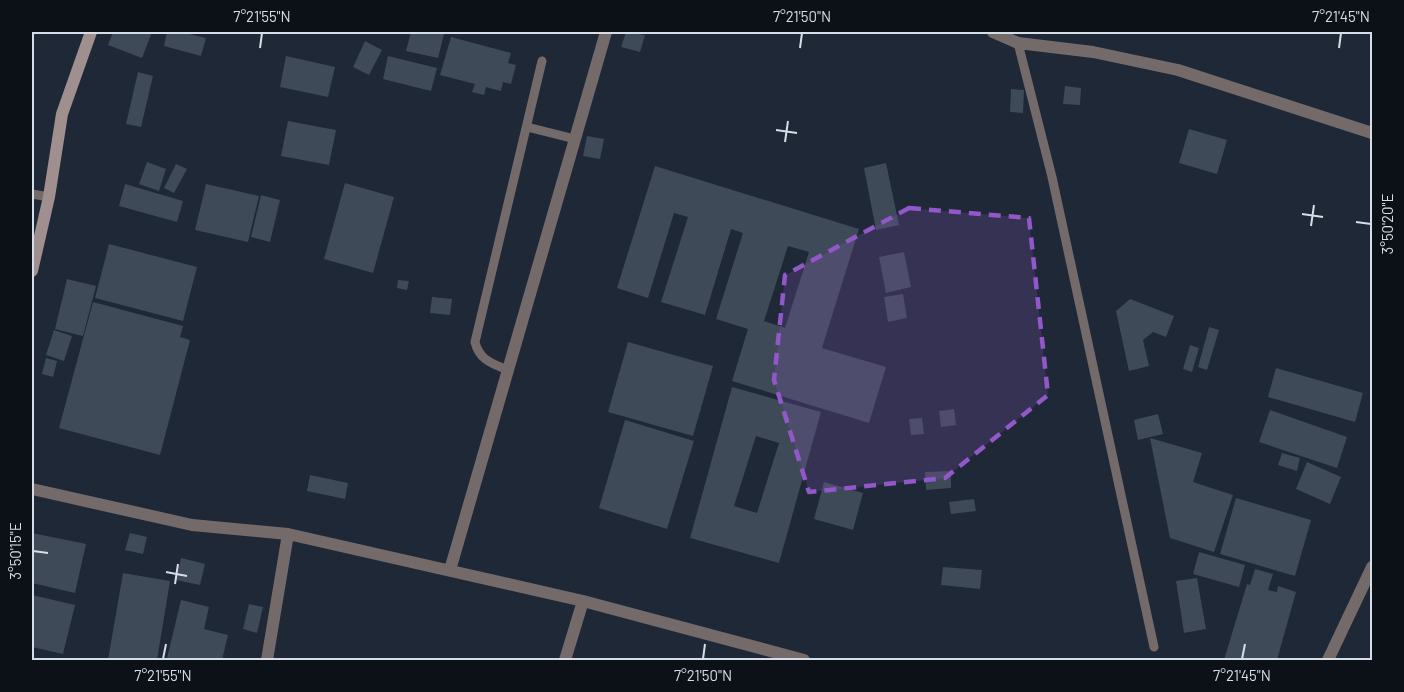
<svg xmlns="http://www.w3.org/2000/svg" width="1404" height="692" viewBox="0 0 1404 692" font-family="Barlow,sans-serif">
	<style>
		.building { fill: #3e4a58; fill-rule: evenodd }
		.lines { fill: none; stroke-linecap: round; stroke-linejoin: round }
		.lane { stroke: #746a6a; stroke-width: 9 }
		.street { stroke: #746a6a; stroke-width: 12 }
		.secondary { stroke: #a08f8f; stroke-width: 12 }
		.marked { fill: #9258c9; fill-opacity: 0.2; stroke: #9258c9; stroke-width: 4.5; stroke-dasharray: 12 8; stroke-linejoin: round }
		.ticks { fill: none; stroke: #d6dde6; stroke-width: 2 }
		.neatline { fill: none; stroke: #d6dde6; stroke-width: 2 }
		.ticks-label { font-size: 15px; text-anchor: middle; fill: #d6dde6 }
	</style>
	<rect width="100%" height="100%" fill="#1e2836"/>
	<path class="building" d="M113 32H152L142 58 108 45Z
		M167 32H181L206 38 201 56 164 46Z
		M411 32H431L444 34 438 58 406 51Z
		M626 32 645 35 640 52 621 47Z
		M451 37 511 53 508 63 516 65 511 84 503 82 501 91 486 87 484 95 472 92 475 84 440 75Z
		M365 41 382 50 369 75 353 67Z
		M286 56 335 67 328 97 280 87Z
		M388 56 437 68 431 91 383 79Z
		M138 72 153 76 141 127 126 124Z
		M1065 86 1081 88 1080 105 1063 104Z
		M1011 89 1024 90 1023 113 1010 112Z
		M288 121 336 130 329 165 281 156Z
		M1189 129 1227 140 1217 174 1179 163Z
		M587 136 604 139 600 159 583 156Z
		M147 162 166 169 159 191 139 184Z
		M886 163 899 225 876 230 864 168Z
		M176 164 187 169 174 193 164 188Z
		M655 166 859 229 822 348 886 367 869 423 732 381 748 329 716 319 743 233 731 229 705 315 661 302 688 217 674 213 648 298 617 288ZM788 246 809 252 785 328 764 321Z
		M345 183 394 197 373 273 324 259Z
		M125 184 183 201 177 222 119 206Z
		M206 184 259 196 248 242 195 230Z
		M261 195 280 200 270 242 251 237Z
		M109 244 197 267 183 321 95 298Z
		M904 252 911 287 886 293 879 257Z
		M67 279 96 286 83 336 55 329Z
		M398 280 409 281 407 290 397 288Z
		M903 294 907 318 888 322 884 297Z
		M432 297 452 299 450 315 430 313Z
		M1130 299 1174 316 1166 337 1153 332 1143 340 1149 366 1129 371 1116 311Z
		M93 302 183 326 180 337 190 340 160 455 59 428Z
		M1209 327 1219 330 1207 370 1198 367Z
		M54 330 72 336 64 361 46 355Z
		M628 342 713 366 693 436 608 412Z
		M1190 345 1199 348 1192 372 1183 369Z
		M46 358 57 361 53 377 42 374Z
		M1276 368 1363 393 1355 422 1268 397Z
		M732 387 821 412 779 563 690 538ZM756 436 779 443 757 513 734 506Z
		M954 409 956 425 941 427 939 411Z
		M1270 410 1347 437 1337 468 1259 442Z
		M1158 414 1163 434 1138 440 1134 420Z
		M922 418 924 434 911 435 909 419Z
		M625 420 694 441 667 529 599 508Z
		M1150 438 1202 453 1193 482 1233 495 1214 552 1170 538Z
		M1282 453 1300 458 1297 471 1278 465Z
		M1307 462 1341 477 1330 504 1296 489Z
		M951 471V488L926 490 925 472Z
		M310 475 348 483 345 499 307 491Z
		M824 482 863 493 853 530 814 519Z
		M1236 498 1311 520 1295 576 1220 554Z
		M974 499 976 511 951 514 949 502Z
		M32 533 86 544 75 593 32 583Z
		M130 533 147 537 143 554 125 550Z
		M1199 552 1245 565 1239 587 1193 574Z
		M181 558 205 564 200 585 176 580Z
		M943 567 982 570 980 589 941 585Z
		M1255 569 1273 574 1268 590 1277 592 1278 586 1296 592 1277 660H1224L1247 584 1250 585Z
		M123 573 170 581 157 660H108Z
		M1197 578 1206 629 1184 633 1176 581Z
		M32 595 75 605 63 654 32 647Z
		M181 600 209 607 204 629 228 635 222 660H176L167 658Z
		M249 604 263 607 257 633 243 629Z"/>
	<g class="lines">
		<path class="lane" d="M1018 43 1052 177 1154 647
			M527 127 575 139
			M32 194 49 197
			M508 370C493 364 479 360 475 342L542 61"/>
		<path class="street" d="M993 32 1018 43 1093 52 1178 70 1372 133
			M32 489 192 525 288 534 583 601 804 660
			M450 570 606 32
			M267 660 288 534
			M565 660 583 601
			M1328 660 1372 567"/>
		<path class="secondary" d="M32 271 49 197 62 114 91 32"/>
	</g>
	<path class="marked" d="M909 208 1029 218 1048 395 945 478 809 492 774 380 785 275Z"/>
	<path class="ticks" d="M260 48 262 33M800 48 802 33M1339 48 1341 33M776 130 797 133M785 142 788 121M1302 214 1323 217M1356 222 1371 224M1311 226 1314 205M33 551 48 553M166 572 187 576M175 584 178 564M163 659 166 644M703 659 705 644M1242 659 1245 644"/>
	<rect width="1404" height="692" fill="none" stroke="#0c1117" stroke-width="66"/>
	<rect x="33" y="33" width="1338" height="626" class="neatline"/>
	<g class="ticks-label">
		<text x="262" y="22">7°21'55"N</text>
		<text x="802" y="22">7°21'50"N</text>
		<text x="1341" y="22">7°21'45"N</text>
		<text transform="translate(1388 224) rotate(-90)" y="5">3°50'20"E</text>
		<text transform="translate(16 551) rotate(-90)" y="5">3°50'15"E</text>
		<text x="163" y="681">7°21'55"N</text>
		<text x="703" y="681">7°21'50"N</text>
		<text x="1242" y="681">7°21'45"N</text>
	</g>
</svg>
